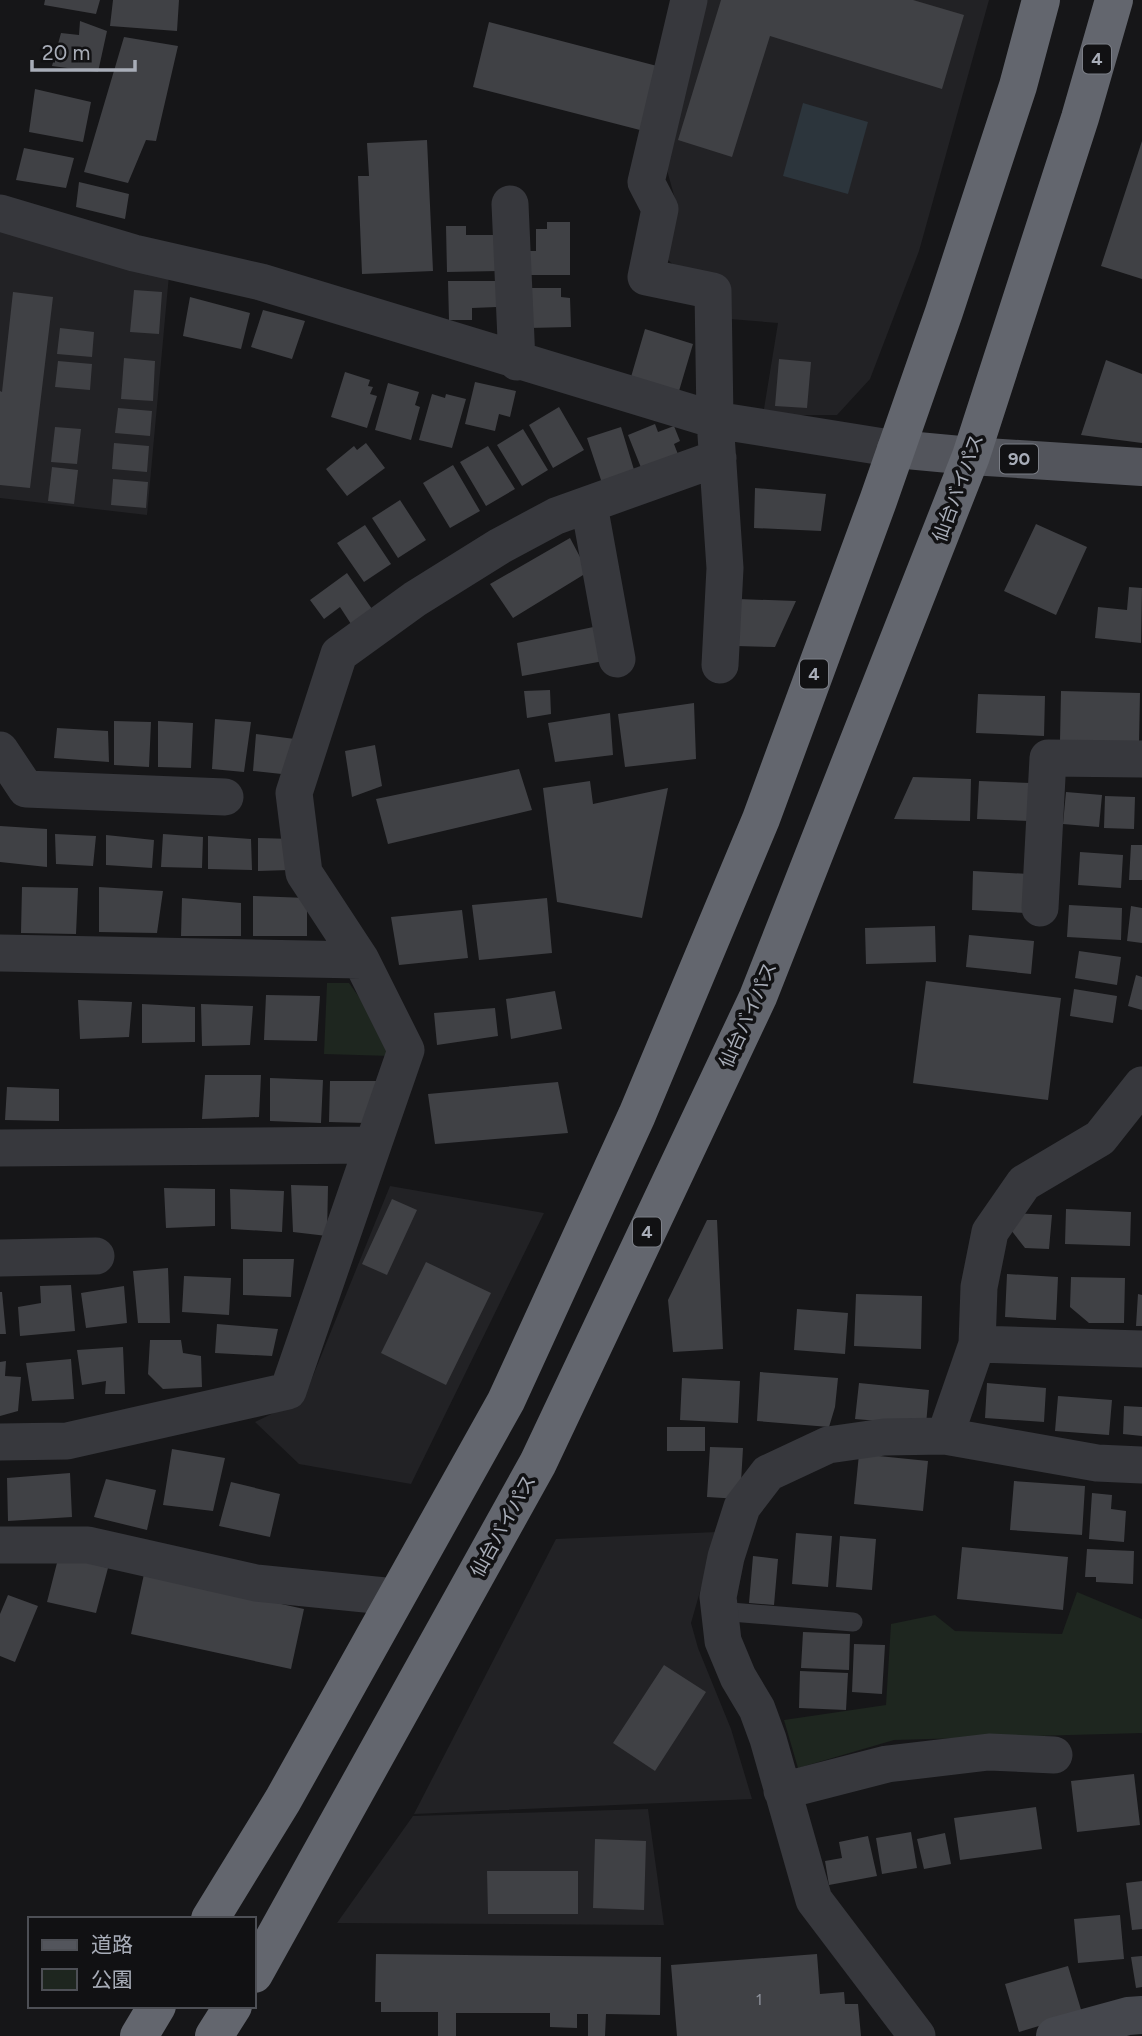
<svg xmlns="http://www.w3.org/2000/svg" width="1142" height="2036" viewBox="0 0 1142 2036" font-family="Figtree,'Noto Sans JP',sans-serif">
	<style>
		.built { fill: #222225 }
		.green { fill: #1e261f }
		.water { fill: #2c353c }
		.building { fill: #404145 }
		.lines { fill: none; stroke-linecap: round; stroke-linejoin: round }
		.lane { stroke: #37383d; stroke-width: 19 }
		.street { stroke: #37383d; stroke-width: 37 }
		.secondary { stroke: #45474d; stroke-width: 38 }
		.primary { stroke: #53555c; stroke-width: 38 }
		.highway { stroke: #63666e; stroke-width: 38 }
		.labels { text-anchor: middle; dominant-baseline: central; stroke-width: 7; stroke-linejoin: round; paint-order: stroke }
		.number-label { font-size: 16px; fill: #8e929b }
		.shield { fill: #111113; stroke: #7b7e86; stroke-width: 2 }
		.shield-label { font-size: 18px; font-weight: bold; fill: #a8adb8 }
		.street-label { font-size: 19px; fill: #a8adb8; stroke: #111113 }
	</style>
	<rect width="100%" height="100%" fill="#161618"/>
	<path class="built" d="M706 0H989L919 251 870 379 837 415H763L778 323 730 319 665 257 677 206 665 163Z
		M0 227 169 275 147 515 0 498Z
		M390 1186 544 1213 411 1484 299 1464 255 1422 304 1398Z
		M717 1532 691 1623 698 1648 731 1729 752 1799 414 1814 556 1539Z
		M648 1809 664 1925 337 1923 413 1816Z"/>
	<path class="green" d="M327 983H349L390 1040 391 1056 324 1054Z
		M1077 1592 1142 1619V1733L894 1740 798 1768 784 1720 886 1705 891 1624 935 1615 955 1631 1062 1634Z"/>
	<path class="water" d="M803 103 868 122 848 194 783 176Z"/>
	<path class="building" d="M45 0H100L96 14 44 5Z
		M113 0H179L177 31 110 26Z
		M721 0H913L964 15 942 89 770 36 732 157 678 140Z
		M80 21 107 31 98 72 52 66 61 33 79 35Z
		M489 22 657 66 640 130 473 87Z
		M124 37 178 46 156 141 146 140 128 183 84 172Z
		M35 89 91 102 83 142 29 132Z
		M427 140 433 271 362 274 358 176H369L367 143Z
		M1142 141V279L1101 266Z
		M24 148 74 158 66 188 16 180Z
		M79 182 129 194 125 219 76 207Z
		M547 222H570V275H527V251H536V229H547Z
		M446 226H466V235H498L499 271 447 272Z
		M448 281H496L497 307 472 308V320H449Z
		M529 288H561V297L570 298 571 327 529 328Z
		M134 290 162 292 159 334 130 332Z
		M13 292 53 297 30 488 0 485V391L2 392Z
		M190 297 250 313 241 349 183 336Z
		M263 310 305 321 292 359 251 347Z
		M60 328 94 332 92 357 57 354Z
		M645 329 693 344 679 391 631 377Z
		M124 358 155 361 153 401 121 399Z
		M779 359 811 362 807 408 775 406Z
		M1106 360 1142 374V443L1081 435Z
		M58 361 92 364 90 390 55 387Z
		M345 372 370 380 368 386 373 387 370 394 377 396 367 428 331 417Z
		M475 382 516 391 510 417 499 414 495 431 465 424Z
		M388 383 419 392 415 405 420 407 411 440 375 430Z
		M432 394 445 398 446 394 466 399 452 448 419 440Z
		M559 407 584 450 553 468 529 425Z
		M118 408 152 411 150 436 115 433Z
		M655 424 658 432 674 426 680 441 674 444 679 457 642 470 628 435Z
		M55 427 81 429 77 464 51 462Z
		M621 427 635 473 602 483 587 438Z
		M523 429 548 470 522 486 497 445Z
		M114 443 149 446 147 472 112 469Z
		M366 443 385 468 347 496 326 469 354 446 357 450Z
		M488 446 515 489 486 506 460 462Z
		M453 465 480 511 450 528 423 483Z
		M52 467 78 470 74 504 48 501Z
		M113 479 148 482 146 508 111 505Z
		M755 488 826 494 821 531 754 528Z
		M400 500 426 540 398 558 372 518Z
		M1036 524 1087 547 1056 615 1004 591Z
		M365 525 391 564 364 582 337 543Z
		M570 538 588 572 513 618 490 584Z
		M347 573 372 609 351 624 340 607 324 619 310 600Z
		M1129 587 1142 588 1141 643 1095 638 1098 607 1127 610Z
		M738 599 796 601 775 647 736 646Z
		M603 625 609 660 522 676 517 643Z
		M550 690 551 714 527 718 524 691Z
		M1061 691 1140 693 1139 743 1060 741Z
		M978 694 1045 696 1044 736 976 733Z
		M694 703 696 759 625 767 618 714Z
		M610 713 613 755 555 762 548 723Z
		M215 719 251 722 244 772 212 769Z
		M114 721 151 722 149 767 114 765Z
		M158 721 193 723 191 768 158 767Z
		M57 728 108 731 109 762 54 758Z
		M256 734 295 739 291 775 253 771Z
		M375 745 382 786 352 797 345 751Z
		M519 769 532 810 388 844 376 799Z
		M913 777 971 779 970 821 894 819Z
		M590 781 593 804 668 788 642 918 557 902 543 788Z
		M979 781 1031 783 1030 821 977 819Z
		M1066 792 1102 795 1099 827 1063 824Z
		M1105 796 1135 797 1134 829 1104 828Z
		M0 826 47 829V867L0 862Z
		M55 834 96 836 93 866 56 864Z
		M163 834 203 837 202 868 161 867Z
		M106 835 154 840 152 868 106 865Z
		M208 836 251 839 252 870 208 869Z
		M258 838 293 839 290 870 258 871Z
		M1131 845H1142V880H1129Z
		M1080 852 1123 855 1121 888 1078 885Z
		M973 871 1029 874 1027 913 972 910Z
		M22 887 78 888 76 934 21 933Z
		M99 887 163 891 157 933 99 932Z
		M253 896 307 898V936H253Z
		M182 898 241 903V936H181Z
		M547 898 552 953 479 960 472 905Z
		M1069 905 1122 908 1121 940 1067 937Z
		M1131 906 1142 908V943L1127 941Z
		M462 910 468 958 399 965 391 917Z
		M935 926 936 962 866 964 865 928Z
		M969 935 1034 941 1031 974 966 967Z
		M1079 951 1121 957 1117 985 1075 978Z
		M1136 975 1142 977V1010L1128 1006Z
		M926 981 1061 998 1048 1100 913 1083Z
		M1074 989 1117 996 1113 1023 1070 1016Z
		M555 991 562 1029 511 1039 506 999Z
		M266 995 320 996 317 1041 264 1040Z
		M78 1000 132 1002 129 1037 80 1039Z
		M142 1004 195 1007V1042L142 1043Z
		M201 1004 253 1006 250 1045 202 1046Z
		M495 1008 498 1036 437 1045 434 1013Z
		M205 1075H261L259 1117 202 1119Z
		M270 1078 323 1080 321 1123 270 1121Z
		M330 1081H379L366 1123 329 1122Z
		M558 1082 568 1133 435 1144 428 1094Z
		M7 1087 59 1089V1121L5 1120Z
		M291 1185 328 1186 327 1236 293 1232Z
		M164 1188 215 1189V1226L166 1228Z
		M230 1189 284 1191 282 1232 231 1229Z
		M392 1199 417 1210 387 1275 362 1264Z
		M1066 1209 1131 1212 1130 1246 1065 1244Z
		M1013 1213 1052 1215 1049 1249 1025 1248 1011 1230Z
		M707 1220H717L723 1349 673 1352 668 1300Z
		M243 1259H294L291 1297 243 1295Z
		M426 1262 491 1293 446 1385 381 1353Z
		M168 1268 170 1323H138L133 1271Z
		M1007 1274 1058 1277 1056 1320 1005 1317Z
		M184 1276 231 1278 229 1315 182 1312Z
		M1071 1277 1125 1278 1124 1323H1089L1070 1307Z
		M71 1285 75 1331 20 1336 18 1307 41 1303 40 1286Z
		M124 1286 127 1323 86 1328 81 1293Z
		M0 1292H2L6 1334H0Z
		M856 1294 922 1296 921 1349 854 1346Z
		M1138 1294 1142 1295V1326H1136Z
		M797 1309 848 1313 845 1354 794 1350Z
		M217 1324 278 1329 272 1356 215 1353Z
		M150 1340H181L183 1353 201 1356 202 1387 163 1389 148 1374Z
		M123 1347 125 1394H105L106 1381 82 1385 77 1350Z
		M71 1359 74 1399 32 1401 26 1363Z
		M6 1361 5 1376 21 1377 18 1411 0 1416V1362Z
		M760 1372 838 1378 835 1407 829 1427 757 1421Z
		M682 1378 740 1381 738 1423 680 1420Z
		M859 1383 929 1390 926 1425 855 1419Z
		M987 1383 1046 1388 1044 1422 985 1418Z
		M1058 1396 1112 1400 1109 1435 1055 1431Z
		M1124 1406 1142 1407V1436L1123 1434Z
		M667 1427H705V1451H667Z
		M710 1447 743 1448 740 1499 707 1497Z
		M172 1449 225 1458 213 1511 163 1505Z
		M859 1454 928 1461 923 1511 854 1504Z
		M70 1473 72 1517 8 1521 7 1478Z
		M106 1479 156 1490 147 1530 94 1517Z
		M1014 1481 1085 1486 1082 1535 1010 1530Z
		M231 1482 280 1494 270 1537 219 1526Z
		M1092 1493 1112 1495 1111 1509 1126 1511 1124 1542 1089 1539Z
		M796 1533 832 1536 828 1587 792 1584Z
		M840 1536 876 1539 872 1590 836 1587Z
		M962 1547 1068 1557 1063 1610 957 1599Z
		M1087 1549 1134 1551 1133 1584 1096 1582V1577H1085Z
		M59 1555 108 1568 96 1613 47 1602Z
		M753 1556 778 1559 774 1605 749 1603Z
		M144 1574 304 1609 291 1669 131 1634Z
		M8 1595 38 1606 15 1662 0 1656V1614Z
		M803 1632 850 1634 849 1670 801 1668Z
		M854 1644 885 1645 882 1694 852 1692Z
		M664 1665 706 1692 655 1771 613 1743Z
		M800 1671 848 1673 846 1710 799 1708Z
		M1134 1774 1140 1825 1077 1832 1071 1781Z
		M1036 1807 1042 1849 960 1860 954 1818Z
		M911 1832 917 1868 882 1874 876 1838Z
		M945 1833 951 1864 924 1869 917 1839Z
		M868 1836 877 1876 829 1885 825 1861 842 1858 839 1842Z
		M595 1839 646 1841 644 1910 593 1908Z
		M487 1871H578V1914H488Z
		M1142 1881V1929L1132 1930 1126 1883Z
		M1120 1915 1124 1959 1078 1963 1074 1919Z
		M376 1954 661 1957 660 2015 606 2014 605 2036H588V2014H577V2028L550 2027V2013H456V2036H438V2012H381V2002H375Z
		M817 1954 820 1994 844 1992 845 2004H858L861 2036H677L671 1965Z
		M1142 1956V1987L1136 1988 1131 1957Z
		M1068 1966 1082 2013 1019 2032 1005 1984Z"/>
	<g class="lines">
		<path class="lane" d="M719 1611 853 1622"/>
		<path class="street" d="M689 0 646 182 660 209 646 277 713 291 715 420 725 568 720 665
			M510 204 517 362
			M0 213 134 253 261 282 715 420 896 449
			M589 505 617 659
			M0 750 26 789 225 797
			M1040 908 1048 758 1142 759
			M0 953 361 960 406 1050 373 1145 0 1148
			M361 960 304 873 294 793 339 654 415 599 500 546 556 516 718 458
			M0 1258 96 1256
			M977 1344 1142 1349
			M945 1436 1097 1463 1142 1465
			M0 1442 67 1441 288 1391 373 1145
			M0 1545H88L256 1583 395 1597
			M782 1791 887 1764 989 1752 1054 1755
			M917 2036 814 1900 768 1739 757 1709 738 1677 723 1641 718 1597 726 1557 742 1507 768 1473 828 1445 884 1437 945 1436 977 1344 979 1287 990 1232 1024 1183 1100 1138 1142 1085"/>
		<path class="secondary" d="M1055 2036 1128 2016 1142 2015"/>
		<path class="primary" d="M896 449 971 456 1142 467"/>
		<path class="highway" d="M210 1919 283 1800 506 1401 637 1115 761 819 878 501 944 312 1018 86 1041 0
			M254 1974 538 1463 758 997 971 456 1080 118 1114 0
			M139 2036 157 2006
			M214 2036 233 2006"/>
	</g>
	<g class="labels">
		<g class="number-label">
			<text x="759" y="1999">1</text>
		</g>
		<g class="shield">
			<rect x="1083" y="44.5" width="28" height="29" rx="5"/>
			<rect x="1000" y="444.5" width="38" height="29" rx="5"/>
			<rect x="800" y="659.5" width="28" height="29" rx="5"/>
			<rect x="633" y="1217.5" width="28" height="29" rx="5"/>
		</g>
		<g class="shield-label">
			<text x="1097" y="59">4</text>
			<text x="1019" y="459">90</text>
			<text x="814" y="674">4</text>
			<text x="647" y="1232">4</text>
		</g>
		<g class="street-label">
			<text transform="translate(958 488) rotate(-70)">仙台バイパス</text>
			<text transform="translate(748 1015) rotate(-66)">仙台バイパス</text>
			<text transform="translate(503 1526) rotate(-61)">仙台バイパス</text>
		</g>
	</g>
	<rect x="28" y="1917" width="228" height="91" fill="#111113" stroke="#4d4f55" stroke-width="2"/>
	<rect x="42" y="1940" width="35" height="10" fill="#53555c" stroke="#4d4f55" stroke-width="2"/>
	<text x="91" y="1952" font-size="21" fill="#a8adb8">道路</text>
	<rect x="42" y="1969" width="35" height="21" fill="#1e261f" stroke="#4d4f55" stroke-width="2"/>
	<text x="91" y="1987" font-size="21" fill="#a8adb8">公園</text>
	<path d="M32 60v10h103v-10" fill="none" stroke="#a8adb8" stroke-width="3.5"/>
	<text x="42" y="60" font-size="21" fill="#a8adb8" stroke="#111113" stroke-width="5" paint-order="stroke">20 m</text>
</svg>
